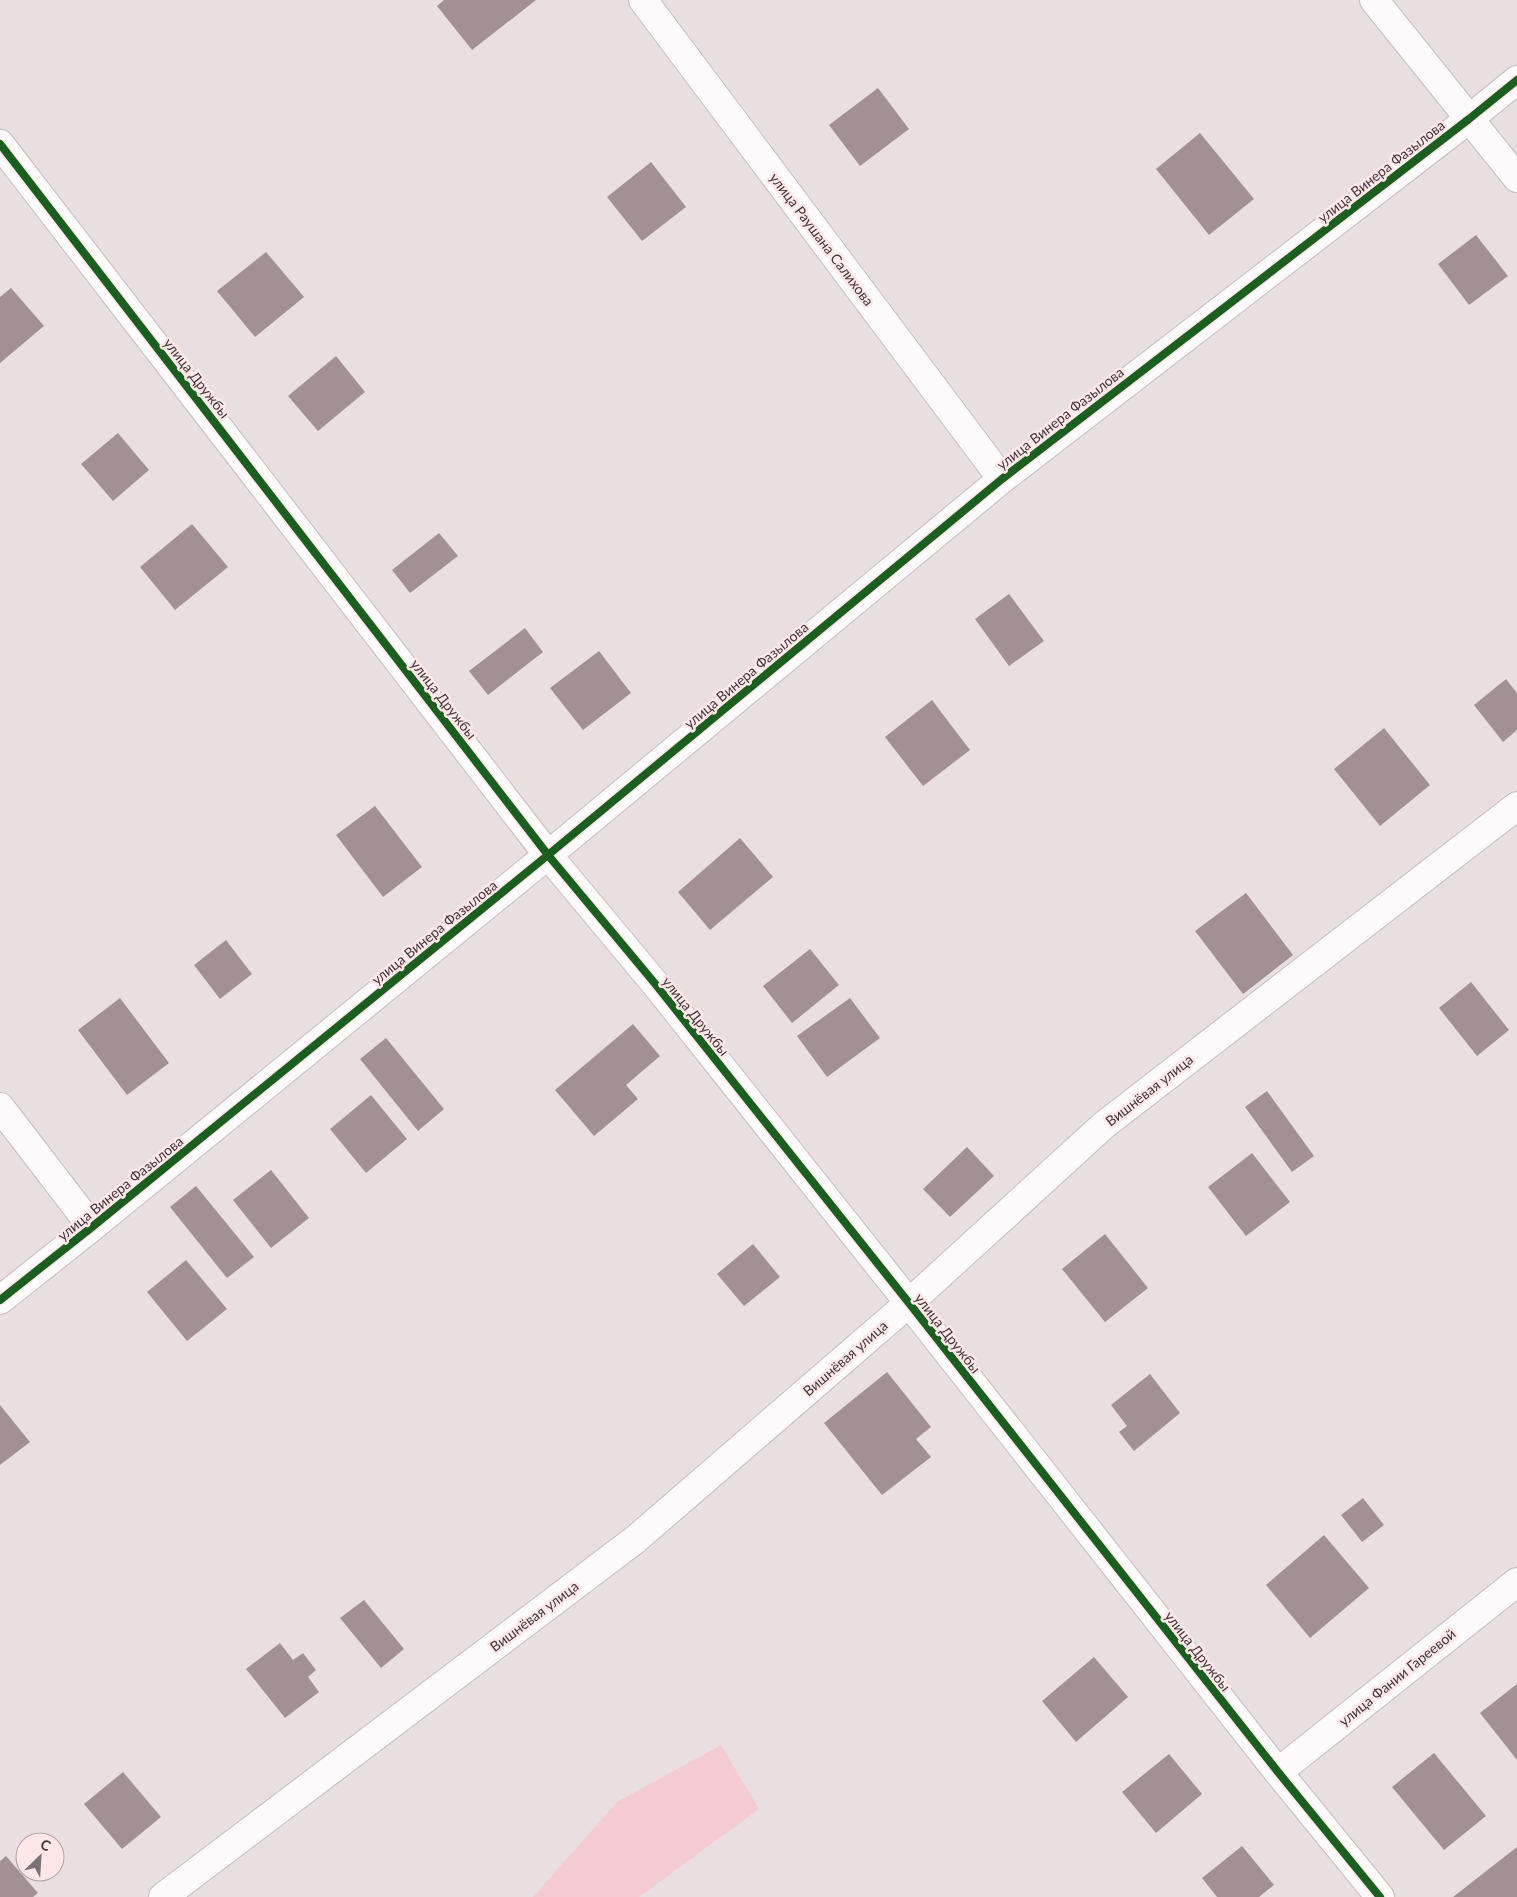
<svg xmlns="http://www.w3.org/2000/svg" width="1517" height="1897" viewBox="0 0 1517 1897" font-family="Lato,sans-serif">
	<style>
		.green { fill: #f4cbd1 }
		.building { fill: #a39093 }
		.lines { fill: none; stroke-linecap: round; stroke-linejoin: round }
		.minor-casing { stroke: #c5bcbd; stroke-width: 30 }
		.minor { stroke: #fcfafa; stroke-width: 28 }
		.cycleway-casing { stroke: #fde7e9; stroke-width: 11 }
		.cycleway { stroke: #1b5e20; stroke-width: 8 }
		.labels { text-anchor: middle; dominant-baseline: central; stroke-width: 5; stroke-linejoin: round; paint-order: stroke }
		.street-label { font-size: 14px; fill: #3f3738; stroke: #fde7e9 }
	</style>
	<rect width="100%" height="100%" fill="#eadfe0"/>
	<path class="green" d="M721 1745 759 1809 639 1897H533L617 1802Z"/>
	<path class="building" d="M444 0H536L472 50 437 6Z
		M878 88 909 129 860 166 829 125Z
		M1200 133 1254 199 1209 235 1156 169Z
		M651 162 686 207 642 241 607 197Z
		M1476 235 1508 276 1469 305 1438 264Z
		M266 252 304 297 255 337 217 291Z
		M11 288 44 326 0 363V297Z
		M336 356 365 392 318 431 288 396Z
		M118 433 149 470 113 501 81 464Z
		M192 524 228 567 175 610 140 567Z
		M439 533 458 556 410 593 392 570Z
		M1009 594 1044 641 1009 666 975 619Z
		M525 628 543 652 488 695 469 671Z
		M599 651 631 693 583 730 550 688Z
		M1506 679 1517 693V730L1503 742 1474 705Z
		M932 700 970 750 923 786 885 737Z
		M1384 728 1430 785 1380 826 1334 769Z
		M375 806 422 867 383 897 336 835Z
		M740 838 773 877 710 930 678 892Z
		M1246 893 1293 955 1243 994 1195 931Z
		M226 940 252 974 220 999 194 965Z
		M810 949 839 985 792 1023 763 986Z
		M1471 982 1509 1030 1477 1056 1439 1008Z
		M120 998 169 1063 127 1095 78 1030Z
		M850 998 880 1038 827 1077 797 1036Z
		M633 1024 660 1056 626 1085 638 1099 594 1136 555 1090Z
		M386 1038 444 1109 418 1131 360 1059Z
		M1267 1091 1314 1156 1292 1172 1245 1107Z
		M371 1095 407 1139 366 1173 330 1129Z
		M967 1147 994 1176 950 1217 923 1189Z
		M1252 1153 1290 1202 1246 1236 1208 1187Z
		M271 1170 309 1218 271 1248 233 1200Z
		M196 1186 254 1257 227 1278 170 1207Z
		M1105 1234 1148 1288 1105 1322 1062 1269Z
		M753 1244 780 1277 744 1306 717 1274Z
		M186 1260 227 1309 187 1341 147 1292Z
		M887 1372 931 1427 916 1439 931 1457 882 1495 824 1423Z
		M1150 1374 1180 1413 1134 1451 1119 1432 1127 1426 1111 1405Z
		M0 1405 30 1442 0 1465Z
		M1363 1498 1384 1525 1362 1542 1341 1515Z
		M1324 1535 1369 1588 1310 1638 1266 1585Z
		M364 1600 404 1649 381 1668 340 1618Z
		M280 1643 293 1660 303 1653 316 1670 308 1677 319 1692 285 1718 246 1669Z
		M1094 1657 1128 1697 1076 1742 1042 1701Z
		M1517 1684V1760L1480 1713Z
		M1434 1753 1486 1816 1444 1850 1392 1787Z
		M1169 1754 1202 1794 1156 1833 1122 1792Z
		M123 1772 161 1817 122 1849 84 1804Z
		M1242 1846 1274 1885 1259 1897H1217L1202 1878Z
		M1517 1847V1897H1453Z
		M6 1856 38 1893 33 1897H0V1861Z"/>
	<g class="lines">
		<g class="minor-casing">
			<path id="minor" d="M643 0 1002 479
				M1374 0 1517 178
				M0 144 548 855 657 986 909 1303 1278 1772 1380 1897
				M0 1107 92 1227
				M0 1300 92 1227 548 855 1002 479 1469 119 1517 80
				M1278 1772 1517 1582
				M163 1897 636 1539 909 1303 1104 1125 1517 806"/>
		</g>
		<use href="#minor" class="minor"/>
		<g class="cycleway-casing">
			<path id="cycleway" d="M0 144 548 855 657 986 909 1303 1278 1772 1380 1897
				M0 1300 92 1227 548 855 1002 479 1469 119 1517 80"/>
		</g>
		<use href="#cycleway" class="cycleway"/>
	</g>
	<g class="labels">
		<g class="street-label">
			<text transform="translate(1381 171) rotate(-38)">улица Винера Фазылова</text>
			<text transform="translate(822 239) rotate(53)">улица Раушана Салихова</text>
			<text transform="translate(197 378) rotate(52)">улица Дружбы</text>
			<text transform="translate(1060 418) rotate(-38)">улица Винера Фазылова</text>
			<text transform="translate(746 675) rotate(-40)">улица Винера Фазылова</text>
			<text transform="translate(444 699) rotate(52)">улица Дружбы</text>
			<text transform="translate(434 932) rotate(-39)">улица Винера Фазылова</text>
			<text transform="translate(696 1016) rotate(51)">улица Дружбы</text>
			<text transform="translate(1149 1090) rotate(-38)">Вишнёвая улица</text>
			<text transform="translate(120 1188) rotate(-39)">улица Винера Фазылова</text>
			<text transform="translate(948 1333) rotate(52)">улица Дружбы</text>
			<text transform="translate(845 1358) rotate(-41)">Вишнёвая улица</text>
			<text transform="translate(534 1616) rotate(-37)">Вишнёвая улица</text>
			<text transform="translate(1198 1651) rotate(52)">улица Дружбы</text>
			<text transform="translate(1397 1677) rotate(-39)">улица Фании Гареевой</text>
		</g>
	</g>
	<g transform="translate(40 1857) rotate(25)"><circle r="24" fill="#fde7e9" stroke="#b1a1a2"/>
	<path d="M0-4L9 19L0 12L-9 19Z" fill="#7b7273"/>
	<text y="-8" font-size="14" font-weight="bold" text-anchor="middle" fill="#3f3738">С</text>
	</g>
</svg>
